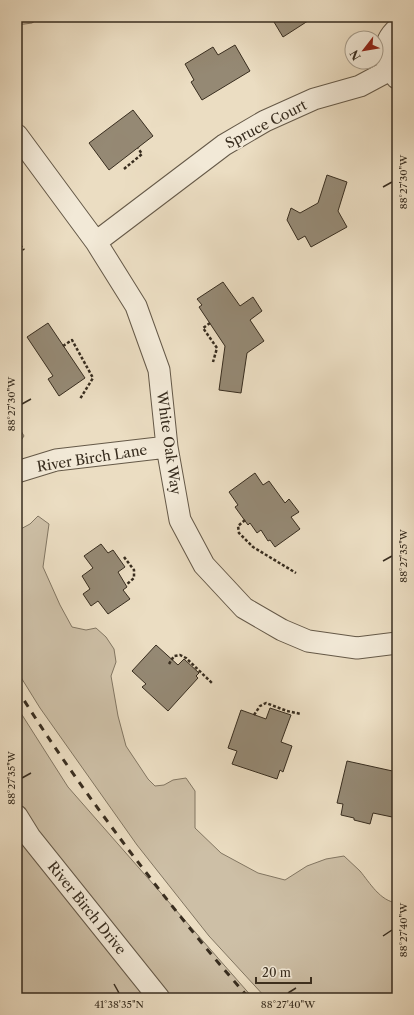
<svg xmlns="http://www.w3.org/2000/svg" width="414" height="1015" viewBox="0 0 414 1015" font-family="'Libre Caslon Text',serif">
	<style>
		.green { fill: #cdbfa6; stroke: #827662 }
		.building { fill: #958974; stroke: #382d1f }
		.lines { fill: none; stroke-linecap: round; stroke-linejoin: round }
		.minor-casing { stroke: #655948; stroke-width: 23 }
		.path { stroke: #382d1f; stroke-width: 2.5; stroke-dasharray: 3 2; stroke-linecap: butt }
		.minor { stroke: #f2e9d7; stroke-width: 21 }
		.rail { stroke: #382d1f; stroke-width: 3; stroke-dasharray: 7 7; stroke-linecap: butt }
		.ticks { fill: none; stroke: #382d1f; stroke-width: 1.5 }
		.labels { text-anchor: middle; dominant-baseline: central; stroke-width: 3.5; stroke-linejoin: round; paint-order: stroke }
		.street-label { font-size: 14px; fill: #382d1f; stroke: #f2e9d7 }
		.neatline { fill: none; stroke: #382d1f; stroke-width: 1.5 }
		.ticks-label { font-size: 10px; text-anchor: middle; fill: #382d1f }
	</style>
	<rect width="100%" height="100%" fill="#ebddc2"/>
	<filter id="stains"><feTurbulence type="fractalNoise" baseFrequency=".005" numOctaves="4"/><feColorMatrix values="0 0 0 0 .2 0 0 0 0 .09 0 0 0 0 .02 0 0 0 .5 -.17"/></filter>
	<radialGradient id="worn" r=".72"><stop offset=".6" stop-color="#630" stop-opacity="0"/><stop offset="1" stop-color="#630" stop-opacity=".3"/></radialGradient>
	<path class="green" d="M17 17H41L32 23 17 25Z
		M17 424 24 436 17 446Z
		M38 516 49 524 43 567 60 605 72 627 86 630 96 628 106 637 114 649 116 662 111 676 118 716 126 746 148 779 155 786 164 785 173 780 186 778 195 791V828L221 853 258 873 285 880 307 866 326 859 344 856C349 861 355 866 360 871 370 883 380 901 397 903V998H266L209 936 137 845 40 708 17 671V531L30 524Z
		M17 707 68 787 253 998H17Z"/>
	<path class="building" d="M271 17H314L283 37Z
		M235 45 250 71 202 100 191 82 194 80 185 64 213 47 218 55Z
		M133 110 153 136 109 170 89 143Z
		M327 175 347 182 338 211 347 227 311 247 305 236 298 240 287 220 291 208 300 213 318 203Z
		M223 282 240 306 253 297 262 311 250 320 264 341 247 353 241 393 219 390 225 346 199 307 202 305 197 299Z
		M48 323 85 378 59 396 48 379 53 376 27 337Z
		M255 473 263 485 269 481 285 503 289 499 299 512 291 517 300 529 275 547 270 540 268 541 261 530 257 533 250 523 248 525 235 507 238 505 229 492Z
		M101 544 108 553 113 550 125 567 118 572 127 587 123 590 130 599 108 614 98 601 91 606 83 594 90 589 82 576 93 568 84 556Z
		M156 645 178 665 184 659 199 673 196 676 198 678 168 711 142 687 146 684 132 671Z
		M270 708 291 715 281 742 292 746 283 772 280 770 277 779 232 764 237 751 228 748 241 710 266 719Z
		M347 761 397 772V818L373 813 370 824 354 820V818L341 815 343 804 337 803Z"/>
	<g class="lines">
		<g class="minor-casing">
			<path id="minor" d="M397 29C381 43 383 64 397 78
				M17 135 96 242 136 306 159 370 167 447 180 520 204 565 244 608 282 630 308 641 357 648 397 643
				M96 242 224 145 265 121 314 99 360 86 390 70
				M17 472 56 460 167 447
				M17 816 30 837 159 998"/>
		</g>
		<path class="path" d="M124 169 142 154 138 148
			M17 241 24 250
			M210 323 203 328 217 348 213 362
			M63 346 72 340 93 378 80 399
			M245 520 238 526 239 533 253 547 296 573
			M124 557 134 570V578L126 585
			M169 664 174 656 180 655 186 658 212 683
			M254 715 260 706 266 703 287 711 301 714"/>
		<use href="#minor" class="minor"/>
		<path class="rail" d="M17 689C51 744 89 797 128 849 167 900 206 950 249 998"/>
	</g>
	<path class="ticks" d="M383 187 392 182M22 404 31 399M383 561 392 556M22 778 31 773M383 936 392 930M114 984 119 993M288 993 296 988"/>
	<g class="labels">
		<g class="street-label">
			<text transform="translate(266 124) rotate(-27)">Spruce Court</text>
			<text transform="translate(169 443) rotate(82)">White Oak Way</text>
			<text transform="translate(92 458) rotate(-9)">River Birch Lane</text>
			<text transform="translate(87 908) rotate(51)">River Birch Drive</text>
		</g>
	</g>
	<rect width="414" height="1015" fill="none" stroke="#ebddc2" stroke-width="44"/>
	<g transform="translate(364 50) rotate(239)"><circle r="19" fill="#f2e9d7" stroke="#a89e8d"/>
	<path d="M0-3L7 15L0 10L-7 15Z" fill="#8f2418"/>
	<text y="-6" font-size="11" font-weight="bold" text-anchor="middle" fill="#382d1f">N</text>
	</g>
	<path d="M256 977v6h55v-6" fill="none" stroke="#382d1f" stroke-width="2"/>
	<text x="262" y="977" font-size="12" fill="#382d1f" stroke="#f2e9d7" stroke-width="3" paint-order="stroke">20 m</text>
	<rect x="22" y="22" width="370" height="971" class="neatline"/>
	<g class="ticks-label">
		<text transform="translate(403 182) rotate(-90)" y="4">88°27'30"W</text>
		<text transform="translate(11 404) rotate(-90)" y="4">88°27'30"W</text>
		<text transform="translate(403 556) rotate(-90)" y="4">88°27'35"W</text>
		<text transform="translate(11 778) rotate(-90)" y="4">88°27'35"W</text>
		<text transform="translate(403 930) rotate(-90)" y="4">88°27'40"W</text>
		<text x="119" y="1008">41°38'35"N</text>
		<text x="288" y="1008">88°27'40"W</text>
	</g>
	<rect width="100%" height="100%" filter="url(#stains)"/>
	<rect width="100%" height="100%" fill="url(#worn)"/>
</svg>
